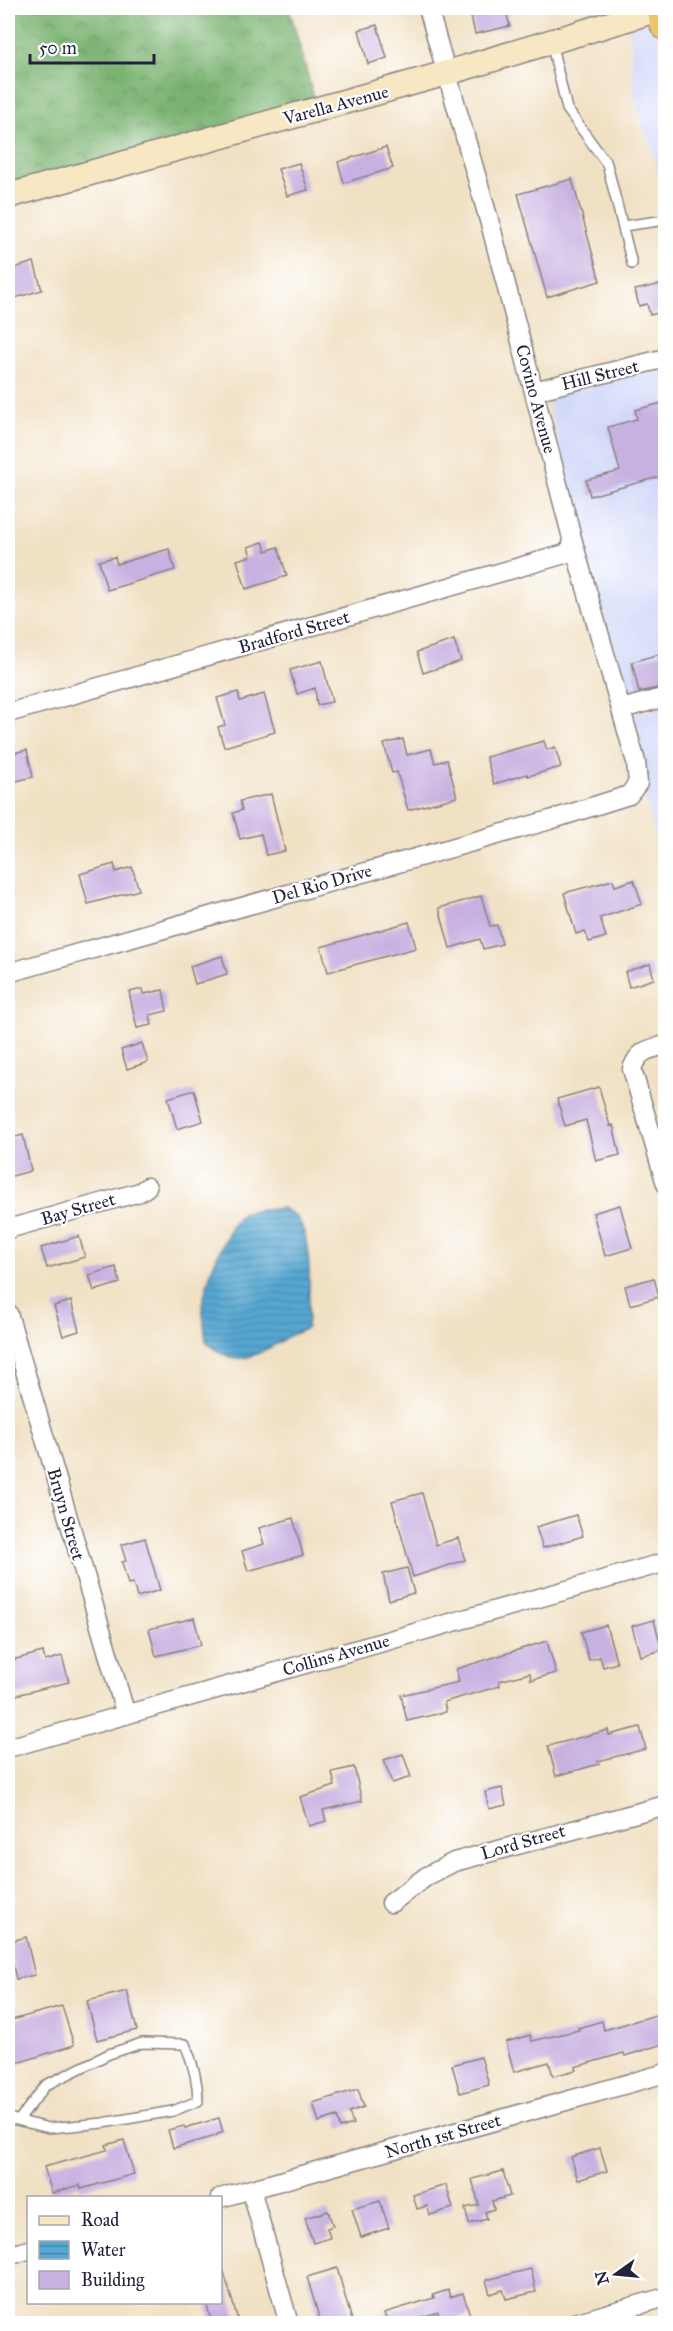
<svg xmlns="http://www.w3.org/2000/svg" width="673" height="2331" viewBox="0 0 673 2331" font-family="'IM FELL Great Primer',serif">
	<style>
		.built { fill: #d3d9f9 }
		.forest { fill: url(#forest-crowns); stroke: #4e6a56; stroke-width: 1.5 }
		.water { fill: url(#water-rules); stroke: #3c6486; stroke-width: 1.5 }
		.building { fill: #c7b1e1 }
		.lines { fill: none; stroke-linecap: round; stroke-linejoin: round }
		.lane-casing { stroke: #8a8280; stroke-width: 12 }
		.street-casing { stroke: #8a8280; stroke-width: 21 }
		.secondary-casing { stroke: #8a8280; stroke-width: 27 }
		.highway-casing { stroke: #8a8280; stroke-width: 34 }
		.lane { stroke: #fff; stroke-width: 9 }
		.street { stroke: #fff; stroke-width: 18 }
		.secondary { stroke: #f7e8c3; stroke-width: 24 }
		.highway { stroke: #ecc669; stroke-width: 32 }
		.labels { text-anchor: middle; dominant-baseline: central; stroke-width: 4.5; stroke-linejoin: round; paint-order: stroke }
		.street-label { font-size: 18px; fill: #22223b; stroke: #fff }
	</style>
	<defs>
		<pattern id="forest-crowns" width="20" height="18" patternUnits="userSpaceOnUse" patternTransform="scale(1.5)"><rect width="20" height="18" fill="#7ab371"/><path d="M2 6a3 3 0 1 1 6 0M12 15a3 3 0 1 1 6 0" fill="none" stroke="#64915e"/></pattern>
		<pattern id="water-rules" width="6" height="5" patternUnits="userSpaceOnUse" patternTransform="scale(1.5)"><rect width="6" height="5" fill="#56a7d1"/><path d="M0 2.5h6" fill="none" stroke="#4788ab"/></pattern>
	</defs>
	<rect width="100%" height="100%" fill="#fff"/>
	<filter id="ink" filterUnits="userSpaceOnUse"><feTurbulence type="fractalNoise" baseFrequency=".0167" numOctaves="2"/><feDisplacementMap in="SourceGraphic" scale="12" xChannelSelector="R" yChannelSelector="G"/><feConvolveMatrix kernelMatrix="1 2 1 2 8 2 1 2 1" color-interpolation-filters="sRGB"/></filter>
	<filter id="wash" filterUnits="userSpaceOnUse"><feTurbulence type="fractalNoise" baseFrequency=".008" numOctaves="4" result="noise"/><feDisplacementMap in="SourceGraphic" scale="24" xChannelSelector="R" yChannelSelector="G"/><feGaussianBlur stdDeviation="1.35" result="paint"/><feColorMatrix in="noise" values="0 0 0 0 0 0 0 0 0 0 0 0 0 0 0 0 0 1.4 0 .05"/><feComposite in="paint" operator="in"/></filter>
	<g filter="url(#wash)">
		<rect width="100%" height="100%" fill="#f1e1c4"/>
		<path class="built" d="M655 19 665 108V204L653 153 635 101 629 27Z
			M665 367V689L628 698 583 541 585 535H583L546 397Z
			M665 706V878L644 793 648 789 646 787 647 781 645 760 633 714Z"/>
		<path class="forest" d="M8 8H289L315 102 8 187Z"/>
		<path class="water" d="M282 1208C287 1211 294 1214 297 1218 314 1240 309 1303 307 1328 299 1333 285 1336 280 1342 249 1359 234 1368 206 1341L202 1304 212 1268 233 1223 244 1212Z"/>
		<g id="blocks">
			<path class="building" d="M488 8H505L510 26 475 34 470 12Z
				M377 25 387 58 368 64 359 30Z
				M386 147 393 168 344 183 338 162Z
				M299 163 308 190 287 196 278 169Z
				M572 179 600 281 547 297 518 194Z
				M34 262 42 290 8 300V270Z
				M666 283V311L650 315 647 304 639 306 635 290Z
				M666 402V475L590 496 586 480 620 471 608 427 637 419 635 410Z
				M263 542 266 551 278 547 287 576 246 589 237 560 251 556 248 547Z
				M169 549 175 570 107 590 99 561 115 557 117 564Z
				M454 640 461 661 423 673 417 652Z
				M666 652V686L639 692 632 662Z
				M322 661 332 702 317 705 315 688 297 694 290 670Z
				M238 692 240 701 264 694 275 732 224 747 218 727 225 725 217 698Z
				M403 739 407 755 431 749 435 763 447 760 457 797 408 810 397 772 392 773 384 744Z
				M544 741 547 750 555 747 561 767 528 776 527 774 494 784 486 757Z
				M27 750 33 777 8 783V754Z
				M271 794 285 851 266 855 261 834 240 839 233 813 242 810 240 801Z
				M114 864 116 872 132 867 139 890 88 904 80 874Z
				M613 880 615 886 634 880 642 904 600 918 606 937 589 942 585 931 576 934 564 893Z
				M481 896 490 926 497 925 502 944 483 949 480 939 450 948 439 908Z
				M409 922 416 948 328 972 321 947Z
				M222 956 227 974 195 984 190 966Z
				M650 964 654 979 629 987 625 972Z
				M143 989 144 994 163 990 167 1011 150 1015 152 1025 137 1028 129 992Z
				M142 1043 148 1062 127 1069 121 1050Z
				M599 1087 610 1126 613 1125 620 1155 596 1161 586 1120 565 1126 557 1099Z
				M194 1090 203 1121 177 1129 168 1098Z
				M23 1135 31 1171 8 1177V1139Z
				M620 1205 632 1248 605 1256 593 1213Z
				M79 1236 85 1257 47 1268 41 1248Z
				M116 1267 120 1283 94 1291 89 1275Z
				M654 1278 659 1297 630 1305 625 1286Z
				M71 1301 79 1331 63 1336 54 1306Z
				M422 1493 436 1545 458 1538 465 1560 413 1577 392 1501Z
				M576 1515 583 1536 543 1548 536 1527Z
				M293 1518 303 1555 248 1571 242 1551 264 1544 259 1528Z
				M145 1538 160 1590 137 1597 133 1583 128 1584 122 1562 126 1561 121 1545Z
				M407 1568 414 1593 389 1600 383 1574Z
				M194 1618 201 1645 156 1656 149 1629Z
				M654 1620 662 1650 640 1656 632 1626Z
				M606 1625 617 1663 603 1667 600 1657 589 1660 581 1632Z
				M547 1641 556 1673 531 1680 530 1673 499 1681 500 1686 444 1702 446 1712 407 1721 401 1695 459 1682 456 1669Z
				M43 1652 45 1661 62 1656 69 1682 8 1697V1661Z
				M640 1727 646 1749 598 1761 599 1764 556 1776 548 1746 608 1730 609 1735Z
				M403 1754 411 1777 392 1783 384 1760Z
				M354 1767 362 1801 323 1810 326 1821 309 1826 300 1797 335 1786 332 1772Z
				M502 1788 506 1805 489 1809 485 1792Z
				M26 1937 35 1975 16 1979 8 1942Z
				M127 1991 137 2030 97 2040 87 2001Z
				M62 2006 74 2045 8 2066V2021Z
				M666 2012V2043L625 2056 624 2053 575 2067 576 2070 553 2076 549 2062 514 2072 506 2042 530 2035 532 2041 579 2030 578 2028 602 2021 604 2030Z
				M481 2057 489 2085 460 2093 452 2065Z
				M358 2089 364 2107 349 2112 353 2124 340 2128 337 2116 319 2122 313 2103Z
				M219 2118 223 2132 216 2135V2136L173 2148 168 2130 184 2126 185 2128Z
				M124 2140 134 2174 81 2189 80 2185 52 2193 44 2167 107 2150 106 2145Z
				M600 2148 607 2171 578 2180 571 2157Z
				M503 2171 510 2196 492 2201 494 2209 485 2212 487 2219 469 2224 465 2208 479 2205 472 2179Z
				M446 2185 453 2208 430 2215 427 2206 417 2209 413 2195Z
				M380 2201 389 2228 361 2237 352 2209Z
				M328 2211 333 2226 327 2228 330 2238 313 2243 305 2218Z
				M337 2268 353 2324H321L307 2277Z
				M531 2269 536 2292 506 2299 503 2290 490 2294 486 2280Z
				M220 2272H224L239 2324H212L206 2302H220Z
				M448 2290 450 2297 463 2293 470 2315 441 2323 438 2312 413 2320 414 2324H388L384 2313 434 2298 433 2295Z"/>
		</g>
	</g>
	<g filter="url(#ink)">
		<use href="#blocks" fill-opacity="0" stroke="#8a8280" stroke-width="1.5"/>
		<g class="lines">
			<g class="lane-casing">
				<path id="lane" d="M551 42 567 109 607 164 632 264
					M623 226 666 220
					M8 2118 49 2128 103 2123 173 2111 198 2101C198 2080 193 2063 185 2044L142 2043 109 2054 46 2085 19 2120"/>
			</g>
			<g class="street-casing">
				<path id="street" d="M534 391 666 358
					M621 709 666 697
					M8 713 565 554 571 548 573 542
					M8 973 550 820 629 795 638 783 636 762 573 542 491 227 428 8
					M666 1045C648 1049 638 1051 632 1069L666 1184
					M8 1229 140 1192 147 1187
					M8 1313 126 1715
					M8 1748 666 1562
					M391 1903 427 1876 454 1862 666 1805
					M251 2189 289 2324
					M220 2198 666 2073
					M8 2256 28 2250
					M571 2324 666 2297"/>
			</g>
			<g class="secondary-casing">
				<path id="secondary" d="M8 196 447 73 663 8"/>
			</g>
			<g class="highway-casing">
				<path id="highway" d="M664 8 666 24"/>
			</g>
			<use href="#lane" class="lane"/>
			<use href="#street" class="street"/>
			<use href="#secondary" class="secondary"/>
			<use href="#highway" class="highway"/>
		</g>
	</g>
	<g class="labels">
		<g class="street-label">
			<text transform="translate(336 105) rotate(-15)">Varella Avenue</text>
			<text transform="translate(600 375) rotate(-14)">Hill Street</text>
			<text transform="translate(536 399) rotate(75)">Covino Avenue</text>
			<text transform="translate(294 632) rotate(-16)">Bradford Street</text>
			<text transform="translate(322 884) rotate(-16)">Del Rio Drive</text>
			<text transform="translate(78 1209) rotate(-16)">Bay Street</text>
			<text transform="translate(66 1514) rotate(74)">Bruyn Street</text>
			<text transform="translate(336 1655) rotate(-16)">Collins Avenue</text>
			<text transform="translate(523 1842) rotate(-16)">Lord Street</text>
			<text transform="translate(443 2136) rotate(-16)">North 1st Street</text>
		</g>
	</g>
	<rect width="673" height="2331" fill="none" stroke="#fff" stroke-width="30"/>
	<rect x="27" y="2196" width="195" height="108" fill="#ffffff" stroke="#a7a7b1" stroke-width="1.5"/>
	<rect x="39" y="2216" width="30" height="9" fill="#f7e8c3" stroke="#a7a7b1" stroke-width="1.5"/>
	<text x="81" y="2226" font-size="18" fill="#22223b">Road</text>
	<rect x="39" y="2241" width="30" height="18" fill="url(#water-rules)" stroke="#a7a7b1" stroke-width="1.5"/>
	<text x="81" y="2256" font-size="18" fill="#22223b">Water</text>
	<rect x="39" y="2271" width="30" height="18" fill="#c7b1e1" stroke="#a7a7b1" stroke-width="1.5"/>
	<text x="81" y="2286" font-size="18" fill="#22223b">Building</text>
	<g transform="translate(616 2274) rotate(255)" stroke="#ffffff" stroke-width="4.5" paint-order="stroke">
	<path d="M0-4.5L10 22L0 15L-10 22Z" fill="#22223b"/>
	<text y="-9" font-size="16" font-weight="bold" text-anchor="middle" fill="#22223b">N</text>
	</g>
	<path d="M30 54v9h124v-9" fill="none" stroke="#22223b" stroke-width="3"/>
	<text x="39" y="54" font-size="18" fill="#22223b" stroke="#ffffff" stroke-width="4.5" paint-order="stroke">50 m</text>
</svg>
